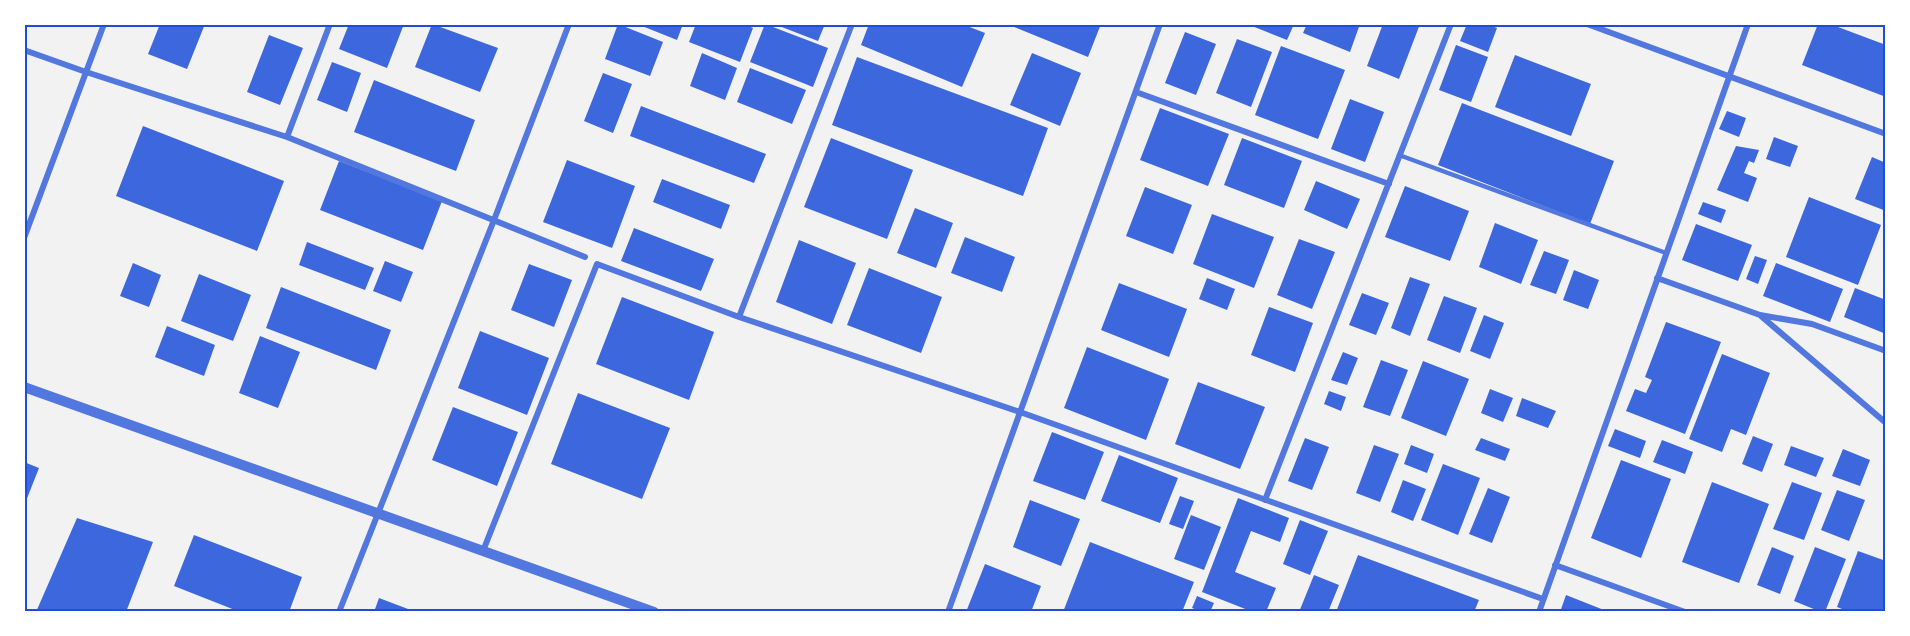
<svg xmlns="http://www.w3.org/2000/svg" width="1910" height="636" viewBox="0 0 1910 636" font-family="Figtree,sans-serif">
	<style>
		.building { fill: #3d67dc }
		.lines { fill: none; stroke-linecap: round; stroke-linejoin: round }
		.service { stroke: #5277de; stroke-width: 4.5 }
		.minor { stroke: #5277de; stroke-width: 6 }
		.tertiary { stroke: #5277de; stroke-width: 10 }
		.neatline { fill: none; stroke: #1d4ed8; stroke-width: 2 }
	</style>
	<rect width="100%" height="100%" fill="#f2f2f2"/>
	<path class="building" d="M160 24H205L187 69 148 54Z
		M349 24H404L387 68 339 49Z
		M432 24 498 48 480 92 415 67Z
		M618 24 663 42 650 76 605 59Z
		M637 24H683L677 40Z
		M696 24H744L753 28 740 62 689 42Z
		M765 24 828 48 813 87 750 62Z
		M774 24H825L818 41Z
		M869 24H962L985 33 962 87 861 45Z
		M1007 24H1101L1088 57Z
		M1247 24H1294L1287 40Z
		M1307 24H1360L1350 52 1303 33Z
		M1383 24H1420L1399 79 1367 66Z
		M1467 24H1487L1497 28 1488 52 1460 41Z
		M1818 24H1830L1886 45V97L1802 65Z
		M1185 32 1216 44 1196 95 1165 83Z
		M269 35 303 48 280 105 247 92Z
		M1237 39 1272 52 1251 107 1216 93Z
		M1456 45 1488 57 1471 102 1439 90Z
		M1281 46 1345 70 1318 139 1255 115Z
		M702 53 737 68 725 100 690 86Z
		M1032 53 1081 73 1060 126 1010 105Z
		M1515 55 1591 84 1571 136 1495 107Z
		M857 57 1048 128 1023 196 832 125Z
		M332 62 361 73 347 112 317 100Z
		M750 68 806 90 792 124 737 102Z
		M603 73 632 84 613 133 584 121Z
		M374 80 475 120 456 171 354 132Z
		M1350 99 1384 112 1365 162 1331 149Z
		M1462 103 1614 161 1590 224 1438 165Z
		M641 106 766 154 754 183 630 136Z
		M1160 108 1229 134 1208 186 1140 160Z
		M1727 111 1746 118 1739 137 1719 129Z
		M143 126 284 181 257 251 116 196Z
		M1774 137 1798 146 1790 167 1766 159Z
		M831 138 913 170 887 239 804 207Z
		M1242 138 1302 161 1284 208 1224 185Z
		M1736 146 1759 150 1754 163 1749 161 1744 173 1757 178 1748 202 1717 190Z
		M1872 157 1886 163V211L1855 199Z
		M567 160 635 186 612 248 543 222Z
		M339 161 442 201 423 250 320 210Z
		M662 179 730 205 721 229 653 202Z
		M1316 181 1360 199 1347 229 1304 210Z
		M1405 186 1469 211 1450 261 1385 237Z
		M1145 187 1192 205 1173 254 1126 236Z
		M1809 197 1881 225 1858 285 1786 257Z
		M1703 202 1726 210 1721 223 1698 214Z
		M915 208 953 223 936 268 897 253Z
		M1212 214 1274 237 1254 288 1193 264Z
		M1495 223 1538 240 1521 284 1479 267Z
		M1696 224 1752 245 1738 281 1682 260Z
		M634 228 714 259 701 291 621 261Z
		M965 237 1015 257 1002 292 951 273Z
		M1299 239 1335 252 1312 309 1277 295Z
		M799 240 856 263 832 324 776 302Z
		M307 242 374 268 365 290 299 265Z
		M1544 251 1569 260 1556 294 1530 285Z
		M1755 256 1767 260 1758 284 1746 279Z
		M385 261 413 272 401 302 373 291Z
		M133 263 161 275 149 307 120 296Z
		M1776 263 1843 289 1830 322 1763 296Z
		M529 264 572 280 554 327 511 310Z
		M869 268 942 297 921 353 847 325Z
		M1574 270 1599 280 1588 309 1563 300Z
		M199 274 251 295 233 341 181 321Z
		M1410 277 1430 284 1410 336 1391 328Z
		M1207 278 1235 289 1227 310 1199 299Z
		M1119 283 1187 309 1169 357 1101 330Z
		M281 287 391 330 376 370 266 328Z
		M1855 288 1886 300V334L1844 317Z
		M1362 293 1389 303 1376 335 1349 325Z
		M1444 296 1477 308 1460 353 1427 340Z
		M622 297 714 332 689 400 596 364Z
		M1269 307 1313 323 1295 372 1251 355Z
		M1484 315 1504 323 1490 359 1470 351Z
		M1666 322 1721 342 1685 434 1626 411 1635 389 1646 393 1652 380 1645 377Z
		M167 326 215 345 204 376 155 357Z
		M480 331 549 358 527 415 458 388Z
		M260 336 300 352 278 408 239 393Z
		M1087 347 1169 379 1146 440 1064 408Z
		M1343 352 1358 358 1347 385 1331 380Z
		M1722 354 1770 373 1746 435 1731 429 1722 452 1689 439Z
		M1381 360 1408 370 1390 416 1363 407Z
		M1423 361 1469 379 1446 436 1401 418Z
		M1198 382 1265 407 1240 469 1175 444Z
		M1490 389 1513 398 1503 422 1481 413Z
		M1329 391 1346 397 1341 411 1324 404Z
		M578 393 670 428 642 499 551 464Z
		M1522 398 1556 411 1548 428 1516 416Z
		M453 407 518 432 497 486 432 460Z
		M1615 429 1646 441 1640 458 1608 446Z
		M1052 432 1104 452 1085 500 1033 481Z
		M1753 436 1773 444 1762 472 1742 464Z
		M1305 438 1329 447 1312 490 1288 481Z
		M1481 438 1510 449 1505 461 1475 450Z
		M1662 440 1693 452 1685 474 1653 462Z
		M1374 445 1399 454 1380 502 1356 493Z
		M1411 445 1434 454 1427 473 1404 464Z
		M1791 446 1824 458 1816 477 1784 465Z
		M1843 449 1870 460 1860 486 1832 476Z
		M1119 455 1178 478 1160 523 1101 501Z
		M1621 460 1671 479 1641 558 1591 538Z
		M24 462 39 468 24 506Z
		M1443 464 1480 478 1458 535 1421 520Z
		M1403 480 1426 489 1413 521 1391 512Z
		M1712 482 1769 504 1739 583 1682 562Z
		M1792 482 1822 493 1804 540 1773 529Z
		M1488 488 1510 497 1492 543 1469 534Z
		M1837 490 1865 500 1849 541 1821 530Z
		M1180 496 1194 501 1183 529 1169 524Z
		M1238 498 1289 518 1280 542 1251 531 1235 572 1276 588 1266 612H1253L1202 592Z
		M1030 500 1080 519 1061 566 1013 547Z
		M1191 515 1221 527 1204 570 1174 559Z
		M77 518 153 542 126 612H36Z
		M1300 520 1328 531 1310 575 1283 564Z
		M194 535 302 577 289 612H240L174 586Z
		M1090 542 1194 582 1182 612H1063Z
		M1772 547 1794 556 1780 594 1757 585Z
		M1815 547 1846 559 1825 612H1821L1794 601Z
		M1858 551 1886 561V612H1850L1837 607Z
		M1358 555 1479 600 1474 612H1336Z
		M985 564 1041 586 1031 612H966Z
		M1314 575 1339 585 1328 612H1299Z
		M1566 595 1609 612H1560Z
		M1197 596 1214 603 1210 612H1202L1192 608Z
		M379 598 416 612H374Z"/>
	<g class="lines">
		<path class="service" d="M1399 155 1666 253"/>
		<path class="minor" d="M1587 24 1886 134
			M24 50 86 72 287 137 585 257
			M1136 92 1389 184
			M287 137 330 24
			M24 238 104 24
			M1657 278 1760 315 1812 324 1886 351
			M1761 316 1886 423
			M739 317 852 24
			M1265 500 1451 24
			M483 551 597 264 739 317 1020 412 1543 599
			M1555 565 1685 612
			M339 612 494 220 569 24
			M948 612 1160 24
			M1539 612 1748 24"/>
		<path class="tertiary" d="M24 387 654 612"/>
	</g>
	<rect width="1910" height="636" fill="none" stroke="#ffffff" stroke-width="51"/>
	<rect x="26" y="26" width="1858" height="584" class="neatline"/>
</svg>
